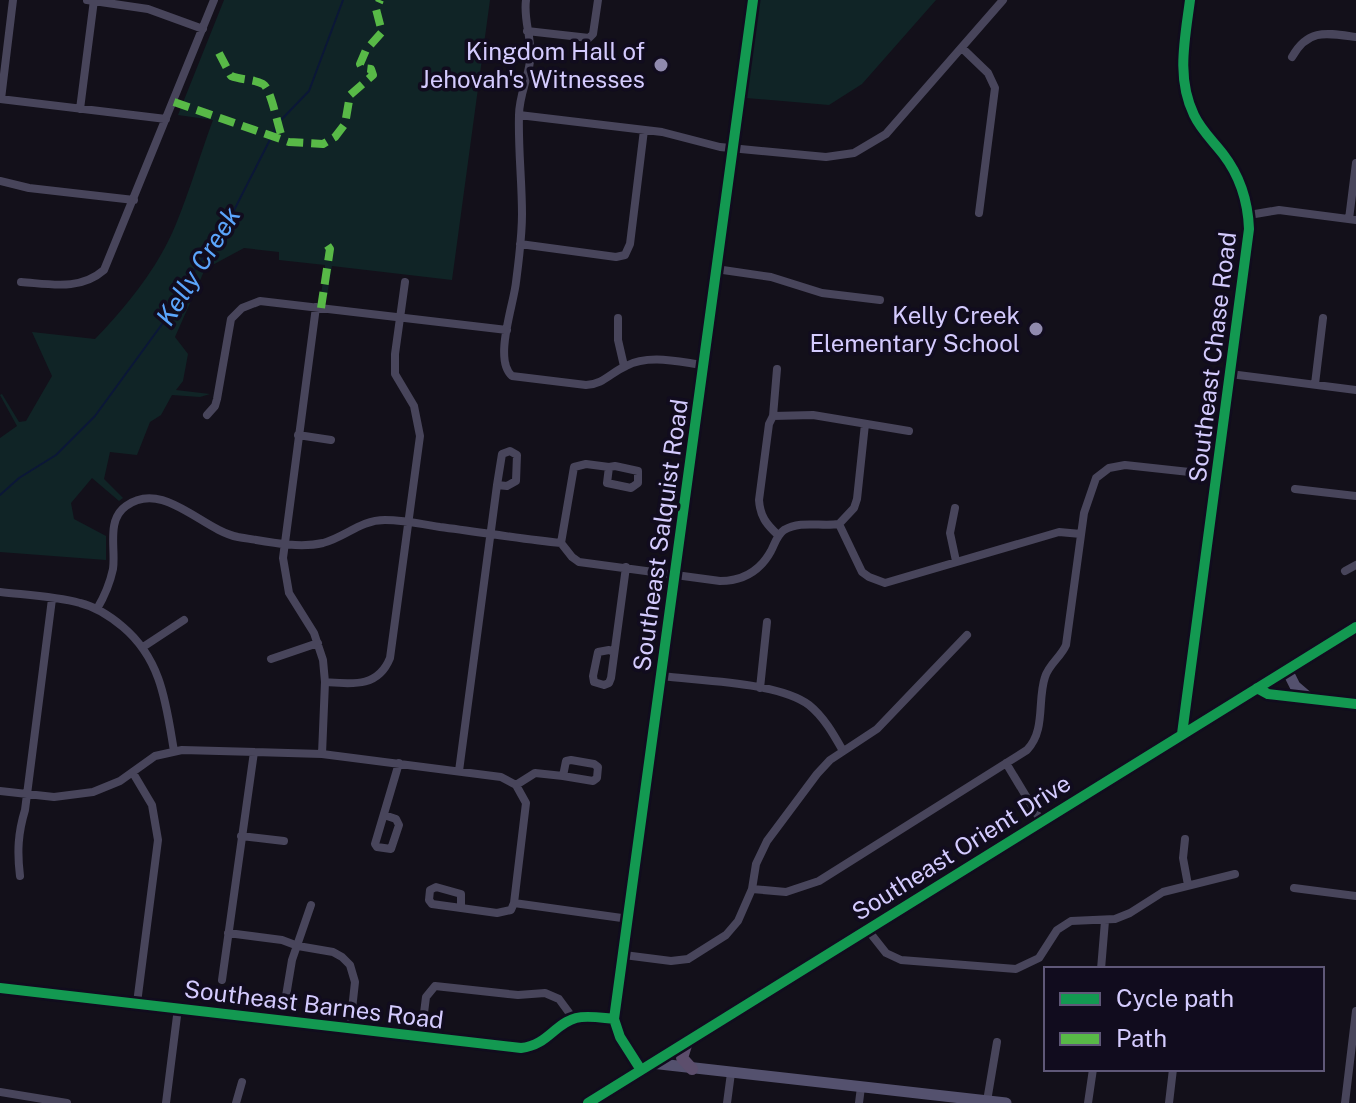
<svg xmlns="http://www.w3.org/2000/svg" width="1356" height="1103" viewBox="0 0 1356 1103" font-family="'Public Sans',sans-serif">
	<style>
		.green { fill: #102426 }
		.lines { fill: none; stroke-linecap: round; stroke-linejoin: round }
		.stream { stroke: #0b1737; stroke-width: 2 }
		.street { stroke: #48455b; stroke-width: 8 }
		.secondary { stroke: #54516e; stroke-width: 11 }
		.primary { stroke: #5c4e6c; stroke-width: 12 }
		.quiet { stroke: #58b947; stroke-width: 8; stroke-dasharray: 16 8; stroke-linecap: butt }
		.cycleway-casing { stroke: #110c1e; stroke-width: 15 }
		.cycleway { stroke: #139951; stroke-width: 10 }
		.poi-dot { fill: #908aae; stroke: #110c1e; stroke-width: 3 }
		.labels { text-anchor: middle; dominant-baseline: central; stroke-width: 7; stroke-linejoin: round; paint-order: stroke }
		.poi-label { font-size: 24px; fill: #d4cbfe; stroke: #110c1e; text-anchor: end }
		.street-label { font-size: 24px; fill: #d4cbfe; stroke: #110c1e }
		.water-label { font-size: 26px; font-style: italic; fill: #5ba5fc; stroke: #110c1e }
	</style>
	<rect width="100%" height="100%" fill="#13101a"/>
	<path class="green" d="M224 0H490L452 280 332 266 327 296 321 295 325 265 279 260V252L244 248 205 269 175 337 188 354 183 381 176 390 210 394 200 397 172 395 161 415 150 422 137 455 110 452 104 479 123 498 119 501 92 478 71 503 74 519 106 536V560L0 552V438L17 426 0 395 2 394 19 422 26 421 52 376 32 332 95 339C127 306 158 268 176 224 190 190 200 155 213 120L178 115Z
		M759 0H936L862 84 829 105 746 98Z"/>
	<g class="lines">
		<path class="stream" d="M0 495 19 478 56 455 95 416 168 316 180 291 228 222 279 122 309 91 343 0"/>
		<path class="street" d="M87 0 148 9 203 29
			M526 0C523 21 533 40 530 61 528 79 519 96 519 115 518 148 522 181 522 214 522 237 519 259 516 282 514 304 493 360 512 376L586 385C604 384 610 373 626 366 649 354 679 362 703 365
			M527 31 589 38 593 34 598 0
			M962 48 988 73 995 88 979 213
			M1292 57C1308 28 1327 33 1356 37
			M0 99 166 119
			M1 99 13 0
			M80 109 94 0
			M519 115 662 132 720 147 826 157 854 153 886 134 1003 0
			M0 181 29 188 134 200
			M1249 215 1279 210 1356 220
			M1349 219 1356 163
			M520 244 616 257 625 255 630 244 644 130
			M716 269 771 277 822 293 880 300
			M21 282C50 284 80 291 104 270L214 0
			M316 307 283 558 289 593 314 633 323 660 325 682 322 754
			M618 318V340L624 366
			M777 369 773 416 769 424 759 500C760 516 766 524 778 535
			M1230 374 1356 390
			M1315 384 1323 318
			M207 415 215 406 217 399 231 319 242 308 260 301 507 330
			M773 416 813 415 909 431
			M298 435 331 440
			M510 451 517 455 516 481 507 486 497 485 502 454Z
			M615 466 638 471V483L631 488 607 483 609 467Z
			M1295 489 1356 496
			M955 508 950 533 956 561
			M839 524 862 572 869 577 885 583 1059 532 1081 534
			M839 524 854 508 857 499 865 424
			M561 543 574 467 586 464 609 467
			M1345 571 1356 565
			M0 592C26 595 54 596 80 603 97 607 110 616 123 627 162 660 166 704 174 751
			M97 609C104 597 110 583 113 569 116 549 106 520 126 506 163 479 202 530 238 537 264 541 297 549 323 543 346 537 360 520 385 520 403 520 422 524 440 527 480 532 521 539 561 543L572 557 579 562 720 581C743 581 760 571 771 551 775 543 777 535 784 530 801 520 821 527 839 524
			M143 647 184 620
			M614 652 609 650 598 652 593 676 594 682 604 685 609 683 611 678 626 567
			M271 659 318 643
			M661 676C700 681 779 682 809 705 824 717 834 735 843 751
			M325 682C352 684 378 688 390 658L420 436 414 406 395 374V354L405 282
			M760 688 767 622
			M1257 688 1268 694 1356 704
			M571 760 594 764 598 767 597 778 593 781 563 776 566 761Z
			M1006 763 1041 821
			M459 771 497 485
			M133 773 152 805 158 840 137 1003
			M516 785 535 773 563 776
			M0 791 54 797 93 792 120 781 155 756 182 750 322 754 501 777 516 785 526 803 514 903
			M384 815 396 819 399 825 391 849 377 847 375 844 399 763
			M241 836 284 841
			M1185 839 1183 858 1188 885
			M20 876C17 852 18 833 25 810L52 599
			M436 887 461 894V908L432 904 429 900 430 890Z
			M1294 888 1356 896
			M752 889 756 864 767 841 817 774 830 760 877 729 967 635
			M514 903 629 919
			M461 908 497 913 511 910 514 903
			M867 929 886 953 901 960 1016 969 1039 958 1057 930 1071 921 1115 919 1130 913 1163 892 1235 874
			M228 933 282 940 298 946 333 952 342 957 350 965 355 982 350 1028
			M624 955 671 961 688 959 726 935 738 921 752 889 786 892 819 881 1027 750C1046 730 1037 701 1045 677 1049 664 1061 657 1066 645L1084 513 1096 478 1109 468 1125 465 1217 475
			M1101 969 1105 921
			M222 980 254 752
			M285 1002 292 960 311 905
			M421 1037 426 997 435 986 518 995 545 993 559 999 573 1018
			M0 1092 67 1103
			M987 1101 997 1042
			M166 1103 178 1008
			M236 1103 242 1082
			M727 1103 731 1073
			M859 1103 861 1087
			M1088 1103 1093 1069
			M1169 1103 1173 1069
			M1345 1103 1356 1011"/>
		<path class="secondary" d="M1287 670 1295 686 1309 698
			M1182 734 1249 229C1248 202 1240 176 1223 154 1213 141 1201 130 1194 115 1176 78 1185 39 1190 0
			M0 988 521 1048C548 1045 554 1024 576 1018 588 1015 602 1018 614 1019
			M651 1063 1006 1103
			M641 1070 620 1037 614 1019 753 0
			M588 1103 1356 627"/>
		<path class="primary" d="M687 1042 682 1058 692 1069"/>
		<path class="quiet" d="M219 53 231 76C241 80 254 79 263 84 271 88 278 128 283 140
			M174 102 289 142 323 144 335 137 345 124 350 95 373 75 371 69 362 68 360 64 366 50 382 32 376 9 380 0
			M321 308 330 249 324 240"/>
		<g class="cycleway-casing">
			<path id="cycleway" d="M1257 688 1268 694 1356 704
				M1182 734 1249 229C1248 202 1240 176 1223 154 1213 141 1201 130 1194 115 1176 78 1185 39 1190 0
				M0 988 521 1048C548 1045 554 1024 576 1018 588 1015 602 1018 614 1019
				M641 1070 620 1037 614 1019 753 0
				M588 1103 1356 627"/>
		</g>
		<use href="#cycleway" class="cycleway"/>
	</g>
	<g class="poi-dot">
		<circle cx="661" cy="65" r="8"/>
		<circle cx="1036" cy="329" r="8"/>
	</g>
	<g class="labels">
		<g class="poi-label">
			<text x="645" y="51">Kingdom Hall of<tspan x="645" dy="28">Jehovah's Witnesses</tspan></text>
			<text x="1020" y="315">Kelly Creek<tspan x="1020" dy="28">Elementary School</tspan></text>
		</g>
		<g class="street-label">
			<text transform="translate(1212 357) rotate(-83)">Southeast Chase Road</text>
			<text transform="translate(660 535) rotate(-82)">Southeast Salquist Road</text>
			<text transform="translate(961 847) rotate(-32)">Southeast Orient Drive</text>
			<text transform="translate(314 1004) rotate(7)">Southeast Barnes Road</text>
		</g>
		<g class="water-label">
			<text transform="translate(198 266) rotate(-58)">Kelly Creek</text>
		</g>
	</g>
	<rect x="1044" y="967" width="280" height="104" fill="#110c1e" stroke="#5f5878" stroke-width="2"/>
	<rect x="1060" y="993" width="40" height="12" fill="#139951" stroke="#5f5878" stroke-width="2"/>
	<text x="1116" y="1007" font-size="24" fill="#d4cbfe">Cycle path</text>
	<rect x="1060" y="1033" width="40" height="12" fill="#58b947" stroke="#5f5878" stroke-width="2"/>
	<text x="1116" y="1047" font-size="24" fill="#d4cbfe">Path</text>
</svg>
